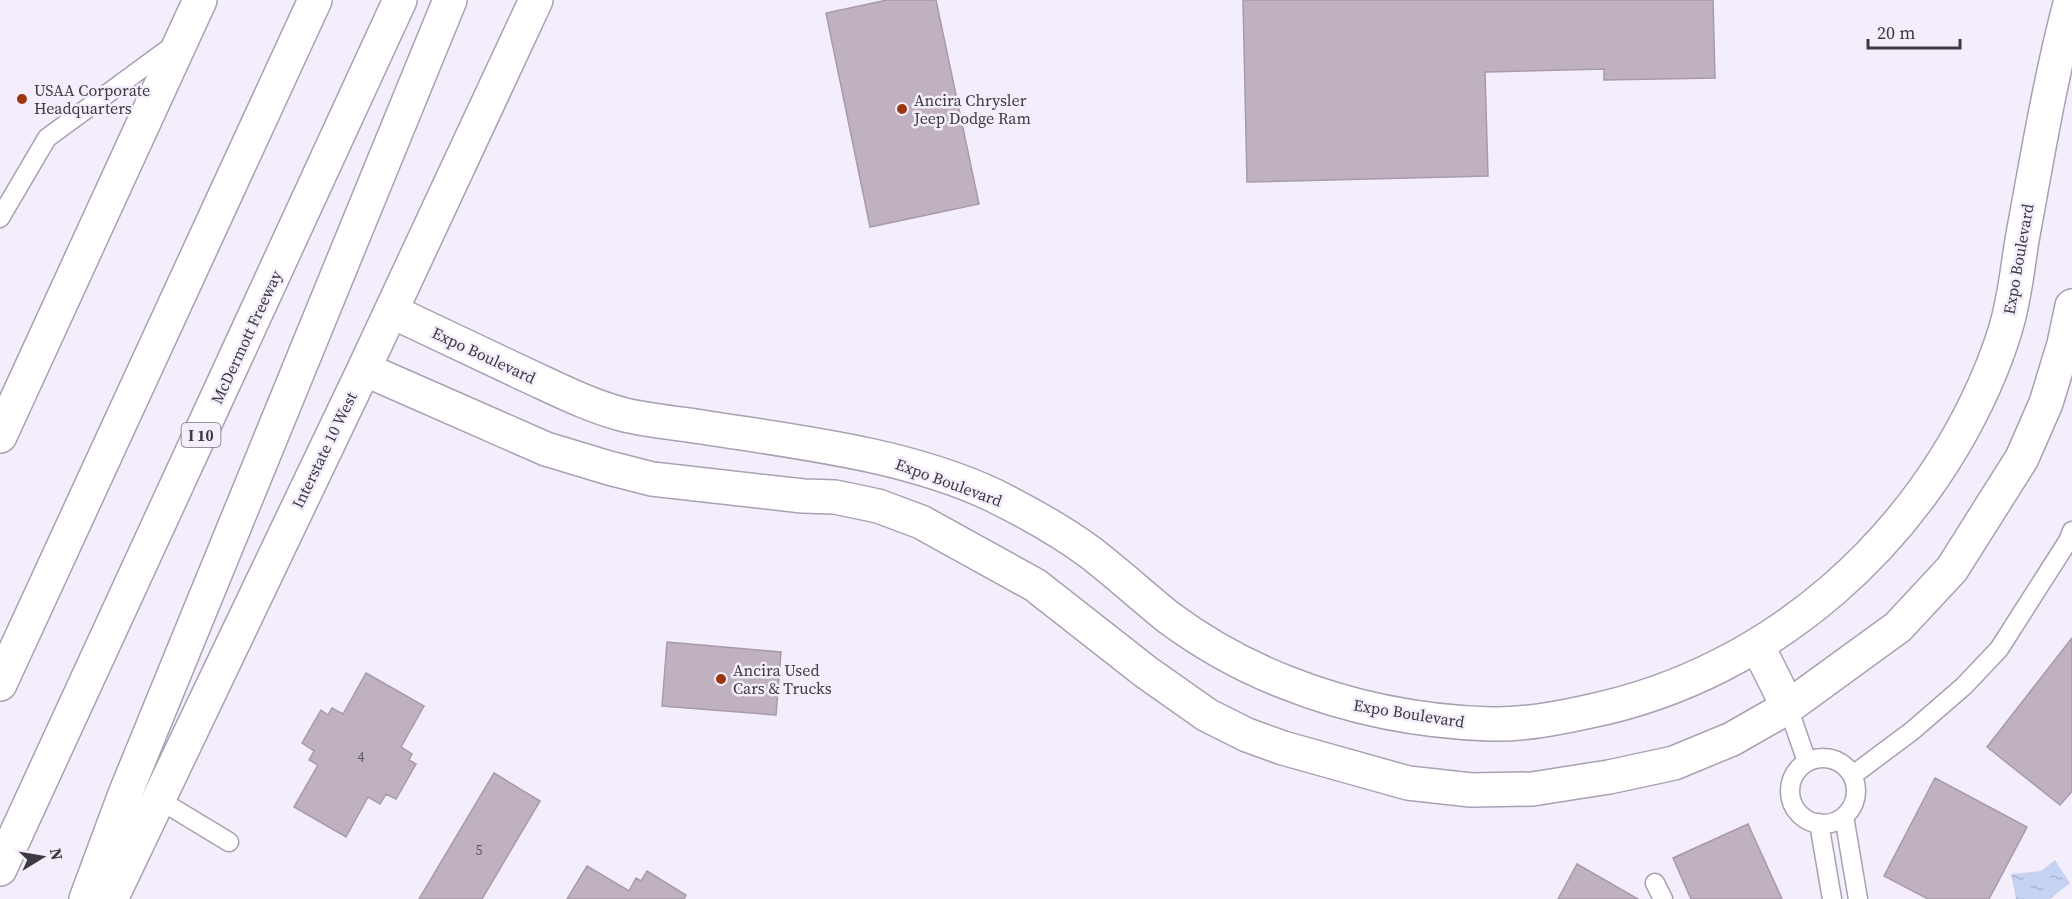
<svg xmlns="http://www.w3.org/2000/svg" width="2072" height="899" viewBox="0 0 2072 899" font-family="'Source Serif 4',serif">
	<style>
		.water { fill: url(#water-ripples) }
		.building { fill: #c0b1c1; stroke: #a89aa9; stroke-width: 1.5 }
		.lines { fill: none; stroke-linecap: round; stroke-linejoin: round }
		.lane-casing { stroke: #a9a0b3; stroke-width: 21 }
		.street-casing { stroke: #a9a0b3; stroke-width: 36 }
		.secondary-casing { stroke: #a9a0b3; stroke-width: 36 }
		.highway-casing { stroke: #a9a0b3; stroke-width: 36 }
		.lane { stroke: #fff; stroke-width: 18 }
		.street { stroke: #fff; stroke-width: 33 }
		.secondary { stroke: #fff; stroke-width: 33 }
		.highway { stroke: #fff; stroke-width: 33 }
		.poi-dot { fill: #9c360f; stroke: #f4edfc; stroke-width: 2 }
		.labels { text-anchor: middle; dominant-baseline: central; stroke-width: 5; stroke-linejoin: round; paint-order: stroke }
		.number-label { font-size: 14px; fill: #5e5861 }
		.shield { fill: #f4edfc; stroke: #747079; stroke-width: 1.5 }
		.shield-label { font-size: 15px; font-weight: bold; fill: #3d3a41 }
		.poi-label { font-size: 16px; fill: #3d3a41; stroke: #f4edfc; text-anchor: start }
		.street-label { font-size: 16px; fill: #3d3a41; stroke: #f4edfc }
	</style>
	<defs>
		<pattern id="water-ripples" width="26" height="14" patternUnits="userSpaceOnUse" patternTransform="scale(1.5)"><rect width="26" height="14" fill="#c6d2f1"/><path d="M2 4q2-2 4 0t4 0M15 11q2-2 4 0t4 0" fill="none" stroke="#abb5d0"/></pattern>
	</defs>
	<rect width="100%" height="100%" fill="#f4edfc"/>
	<path class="water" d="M2055 860 2070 883 2050 899H2016L2011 874 2041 871Z"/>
	<path class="building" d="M887 0H936L979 204 870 227 826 13Z
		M1243 0H1713L1715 78 1604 80V69L1485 72 1488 176 1247 182Z
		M2072 638V791L2060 805 1987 747Z
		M667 642 781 652 776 715 662 706Z
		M366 673 424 706 401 747 412 754 409 760 416 764 396 799 386 794 380 804 368 797 346 837 294 807 318 765 309 760 314 751 302 743 321 710 328 715 332 708 343 714Z
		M494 773 540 801 482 899H419Z
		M1935 778 2027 827 1989 899H1928L1884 876Z
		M1748 824 1782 899H1691L1673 858Z
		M1577 864 1638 899H1558Z
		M587 866 629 891 636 878 641 881 647 871 686 895 684 899H567Z"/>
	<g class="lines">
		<g class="lane-casing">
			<path id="lane" d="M0 218 47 138 175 44
				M1788 707 1807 762
				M1790 791a33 33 0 1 1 66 0a33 33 0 1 1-66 0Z
				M1853 775 1912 731 1964 686 1999 649 2068 541 2072 531
				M158 799 229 842
				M1844 816 1858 899
				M1819 823 1832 899
				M1655 883 1663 899"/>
		</g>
		<g class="street-casing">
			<path id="street" d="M1757 645 1788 707"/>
		</g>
		<g class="secondary-casing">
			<path id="secondary" d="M391 311C434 331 478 352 522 373 555 388 589 406 625 415 650 421 677 423 702 427 797 442 907 454 995 496 1025 511 1064 533 1091 553 1117 573 1142 596 1168 617 1203 643 1244 666 1285 682 1350 708 1421 722 1491 724 1524 725 1559 718 1591 711 1772 673 1921 540 1991 370 1999 350 2007 328 2011 307 2017 281 2019 255 2024 229 2038 153 2051 75 2071 0
				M364 369 546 449 609 468 652 479 803 496 835 497 878 506 921 522 1035 585 1146 672 1207 715 1247 735 1283 748 1408 783 1471 790 1532 789 1609 777 1674 763 1732 739 1788 707 1898 627 1952 569 2022 458 2046 403 2064 344 2072 306
				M0 436 200 0
				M111 899 364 369 536 0"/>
		</g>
		<g class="highway-casing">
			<path id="highway" d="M0 684 315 0
				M0 869 400 0
				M86 899 125 794 450 0"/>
		</g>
		<use href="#lane" class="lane"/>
		<use href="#street" class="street"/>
		<use href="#secondary" class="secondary"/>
		<use href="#highway" class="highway"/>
	</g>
	<g class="poi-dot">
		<circle cx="22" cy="99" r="6"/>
		<circle cx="902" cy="109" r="6"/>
		<circle cx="721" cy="679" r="6"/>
	</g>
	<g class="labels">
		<g class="number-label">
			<text x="361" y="757">4</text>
			<text x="479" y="850">5</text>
		</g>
		<rect class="shield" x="181.5" y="423" width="39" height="24" rx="4.5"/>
		<g class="shield-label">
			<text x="201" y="435">I 10</text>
		</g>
		<g class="poi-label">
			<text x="34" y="90">USAA Corporate<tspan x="34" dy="18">Headquarters</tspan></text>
			<text x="914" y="100">Ancira Chrysler<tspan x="914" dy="18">Jeep Dodge Ram</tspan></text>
			<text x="733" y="670">Ancira Used<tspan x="733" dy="18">Cars &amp; Trucks</tspan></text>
		</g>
		<g class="street-label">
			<text transform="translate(2018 259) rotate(-80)">Expo Boulevard</text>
			<text transform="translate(246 337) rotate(-65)">McDermott Freeway</text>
			<text transform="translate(484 355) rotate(25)">Expo Boulevard</text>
			<text transform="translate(324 450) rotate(-64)">Interstate 10 West</text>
			<text transform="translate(949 482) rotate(20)">Expo Boulevard</text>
			<text transform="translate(1409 713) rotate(9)">Expo Boulevard</text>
		</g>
	</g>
	<g transform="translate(42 857) rotate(79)" stroke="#f4edfc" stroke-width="4.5" paint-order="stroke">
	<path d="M0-4.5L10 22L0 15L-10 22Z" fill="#3d3a41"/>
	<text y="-9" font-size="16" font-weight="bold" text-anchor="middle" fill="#3d3a41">N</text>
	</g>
	<path d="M1868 39v9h92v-9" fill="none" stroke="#3d3a41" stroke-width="3"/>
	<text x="1877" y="39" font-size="18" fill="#3d3a41" stroke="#f4edfc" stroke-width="4.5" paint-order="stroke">20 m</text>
</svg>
